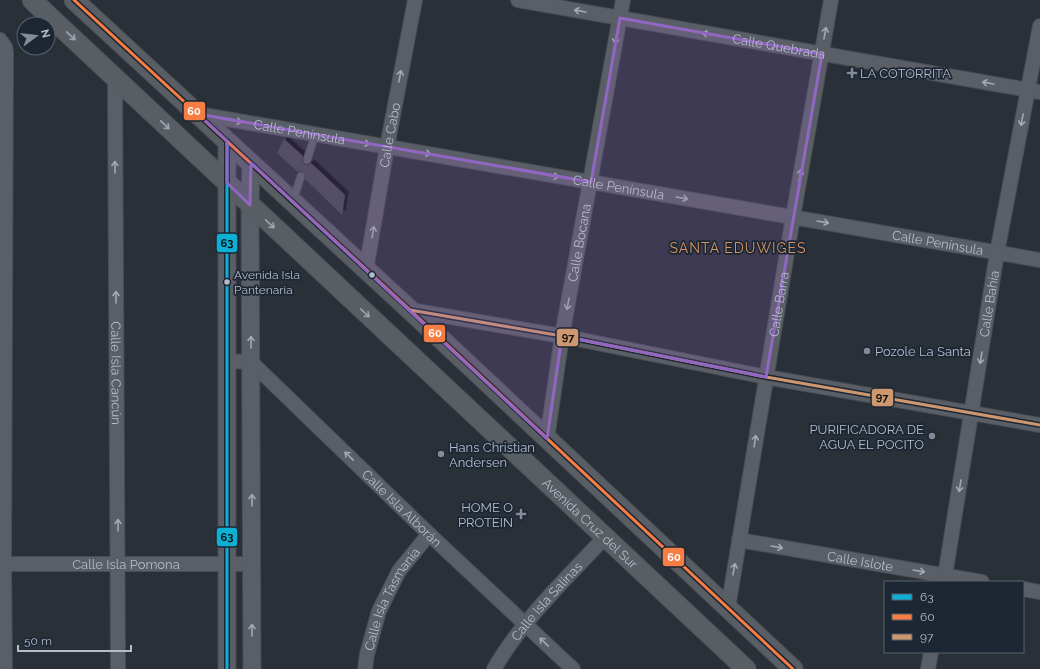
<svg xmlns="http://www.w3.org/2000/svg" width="1040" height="669" viewBox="0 0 1040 669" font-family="Raleway,sans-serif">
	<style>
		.building { fill: #444950; filter: url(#shadow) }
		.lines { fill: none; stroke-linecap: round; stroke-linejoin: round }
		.service-casing { stroke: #484c53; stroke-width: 9 }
		.minor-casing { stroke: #484c53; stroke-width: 16 }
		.tertiary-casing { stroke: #484c53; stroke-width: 19 }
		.secondary-casing { stroke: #484c53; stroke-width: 21 }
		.service { stroke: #5a5e66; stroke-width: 7 }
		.minor { stroke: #5a5e66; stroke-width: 14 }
		.tertiary { stroke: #5a5e66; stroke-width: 17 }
		.secondary { stroke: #595d64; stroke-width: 19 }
		.bus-1-casing { stroke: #1d2633; stroke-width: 6 }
		.bus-2-casing { stroke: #1d2633; stroke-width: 6 }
		.bus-3-casing { stroke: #1d2633; stroke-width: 6 }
		.bus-1 { stroke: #0dafd3; stroke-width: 3 }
		.bus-2 { stroke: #f77d43; stroke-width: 3 }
		.bus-3 { stroke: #cd976f; stroke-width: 3 }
		.oneway { stroke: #a2a9b5 }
		.oneway2 { stroke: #9da4b0 }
		.marked { fill: #9266c3; fill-opacity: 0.2; stroke: #9266c3; stroke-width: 3; stroke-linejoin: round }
		.poi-dot { fill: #848b96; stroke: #1d2633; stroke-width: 1.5 }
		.bus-dot { fill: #b4bcc9; stroke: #1d2633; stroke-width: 1.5 }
		.labels { text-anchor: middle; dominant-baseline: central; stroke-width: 3.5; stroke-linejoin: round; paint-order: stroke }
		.bus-label { font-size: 12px; fill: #b4bcc9; stroke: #1d2633; text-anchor: start }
		.street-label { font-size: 13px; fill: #b4bcc9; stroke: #1d2633 }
		.poi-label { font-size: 13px; fill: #b4bcc9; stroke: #1d2633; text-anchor: start }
		.neighbourhood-label { font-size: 14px; letter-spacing: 1px; fill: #d59563; stroke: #1d2633 }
		.line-badge { stroke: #1d2633; stroke-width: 1.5 }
		.badge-label { font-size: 11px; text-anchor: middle; font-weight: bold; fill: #fff }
		.pale-badge-label { font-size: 11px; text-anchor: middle; font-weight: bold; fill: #111 }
	</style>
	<defs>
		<filter id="shadow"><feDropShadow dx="3.5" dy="-3.5" stdDeviation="0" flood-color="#0009"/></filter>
	</defs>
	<rect width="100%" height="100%" fill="#2a3038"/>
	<path class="building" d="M284 139 303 156 302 161 304 164 308 165 311 163 345 195 342 215 305 179 306 175 304 172 300 171 298 172 277 153Z"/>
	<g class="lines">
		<g class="service-casing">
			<path id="service" d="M307 160 315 135
				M293 200 301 176"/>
		</g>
		<g class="minor-casing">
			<g id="minor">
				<path id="s1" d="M518 0 1040 92"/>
				<path d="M0 40 5 47 6 52 4 564 5 669"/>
				<path id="s2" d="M115 78 118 669"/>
				<path id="s3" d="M198 114 1040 260"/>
				<path id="s4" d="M366 270 387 147 415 0"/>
				<path d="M410 310 562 336 766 377 1040 425"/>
				<path id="s5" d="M226 361 251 362 429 534 573 669"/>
				<path id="s6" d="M547 439 562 336 623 0"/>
				<path id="s7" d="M739 540 982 582"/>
				<path id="s8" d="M0 564H252"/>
				<path id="s9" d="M944 582 997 253 1040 26"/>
				<path d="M1023 589 1040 592"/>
				<path id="s10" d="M728 608 793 217 831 0"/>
				<path id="s11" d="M365 669 367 654 379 611 399 571 429 534"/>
				<path id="s12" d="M494 669C523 619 566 579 605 537"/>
				<path d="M928 669 931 652"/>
			</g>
		</g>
		<g class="tertiary-casing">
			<path id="tertiary" d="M227 141V669
				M251 163 250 205 252 669"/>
		</g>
		<g class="secondary-casing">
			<g id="secondary">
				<path id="s13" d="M32 0 746 669"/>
				<path d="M74 0 410 310 793 669"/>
			</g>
		</g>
		<use href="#service" class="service"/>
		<use href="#minor" class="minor"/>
		<use href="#tertiary" class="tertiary"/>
		<use href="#secondary" class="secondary"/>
		<g class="bus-1-casing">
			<path id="bus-1" d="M227 141V669"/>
		</g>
		<g class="bus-2-casing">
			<path id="bus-2" d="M74 0 410 310 793 669"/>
		</g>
		<g class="bus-3-casing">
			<path id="bus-3" d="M410 310 562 336 766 377 1040 425"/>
		</g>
		<use href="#bus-1" class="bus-1"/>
		<use href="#bus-2" class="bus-2"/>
		<use href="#bus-3" class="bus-3"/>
	</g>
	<defs><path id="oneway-shaft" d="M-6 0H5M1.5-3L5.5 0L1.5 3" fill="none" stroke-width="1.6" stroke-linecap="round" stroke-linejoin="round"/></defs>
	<g class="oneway">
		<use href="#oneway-shaft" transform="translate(580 11) rotate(-170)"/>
		<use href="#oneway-shaft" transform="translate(825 33) rotate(-80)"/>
		<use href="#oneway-shaft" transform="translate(708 34) rotate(-170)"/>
		<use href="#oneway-shaft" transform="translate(616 38) rotate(100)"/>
		<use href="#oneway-shaft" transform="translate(400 76) rotate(-79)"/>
		<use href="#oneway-shaft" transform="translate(988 83) rotate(-170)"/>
		<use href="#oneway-shaft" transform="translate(1022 120) rotate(101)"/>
		<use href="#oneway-shaft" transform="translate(236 121) rotate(10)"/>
		<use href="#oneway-shaft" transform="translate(364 143) rotate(10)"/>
		<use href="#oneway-shaft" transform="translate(425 153) rotate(10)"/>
		<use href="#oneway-shaft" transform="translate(115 167) rotate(-90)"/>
		<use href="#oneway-shaft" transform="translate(800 175) rotate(-80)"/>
		<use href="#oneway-shaft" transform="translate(553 176) rotate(10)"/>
		<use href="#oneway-shaft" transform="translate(682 198) rotate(10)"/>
		<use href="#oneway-shaft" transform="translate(823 222) rotate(10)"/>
		<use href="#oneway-shaft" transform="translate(373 232) rotate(-80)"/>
		<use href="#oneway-shaft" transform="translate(116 297) rotate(-90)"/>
		<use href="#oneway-shaft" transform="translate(568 304) rotate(101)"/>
		<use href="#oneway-shaft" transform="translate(251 342) rotate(-90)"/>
		<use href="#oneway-shaft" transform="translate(981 358) rotate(99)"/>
		<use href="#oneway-shaft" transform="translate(755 441) rotate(-81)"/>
		<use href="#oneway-shaft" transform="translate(349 456) rotate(-136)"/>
		<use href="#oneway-shaft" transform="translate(960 486) rotate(99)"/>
		<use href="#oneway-shaft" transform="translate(252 500) rotate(-90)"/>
		<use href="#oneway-shaft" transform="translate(118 525) rotate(-90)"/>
		<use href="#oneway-shaft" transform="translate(777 547) rotate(10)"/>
		<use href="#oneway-shaft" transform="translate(734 569) rotate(-80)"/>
		<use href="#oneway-shaft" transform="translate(919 571) rotate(10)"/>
		<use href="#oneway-shaft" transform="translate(252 630) rotate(-90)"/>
		<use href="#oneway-shaft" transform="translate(544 642) rotate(-136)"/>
	</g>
	<g class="oneway2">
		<use href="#oneway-shaft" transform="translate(71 36) rotate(43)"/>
		<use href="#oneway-shaft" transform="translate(165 125) rotate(43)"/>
		<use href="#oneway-shaft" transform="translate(270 224) rotate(43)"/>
		<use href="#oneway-shaft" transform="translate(365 313) rotate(43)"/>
	</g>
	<path class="marked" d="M620 18 822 54 766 377 562 336 547 439 251 163 250 205 227 183V141L198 114 591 182Z"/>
	<g class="poi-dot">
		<path d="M850 67h4v4h4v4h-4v4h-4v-4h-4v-4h4z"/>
		<circle cx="867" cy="351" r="4"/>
		<circle cx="932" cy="436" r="4"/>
		<circle cx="441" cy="454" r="4"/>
		<path d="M519 508h4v4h4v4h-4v4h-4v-4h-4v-4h4z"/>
	</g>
	<g class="bus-dot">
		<circle cx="372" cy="275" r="3.5"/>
		<circle cx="227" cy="282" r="3.5"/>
	</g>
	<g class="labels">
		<g class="bus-label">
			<text x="234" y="275">Avenida Isla<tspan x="234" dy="15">Pantenaria</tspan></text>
		</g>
		<g class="street-label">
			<text stroke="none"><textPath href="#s1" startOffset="265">Calle Quebrada</textPath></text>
			<text stroke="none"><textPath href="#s3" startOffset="103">Calle Península</textPath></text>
			<text stroke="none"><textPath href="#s4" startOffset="137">Calle Cabo</textPath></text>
			<text stroke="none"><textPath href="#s3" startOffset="427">Calle Península</textPath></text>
			<text stroke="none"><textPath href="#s3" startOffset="751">Calle Península</textPath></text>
			<text stroke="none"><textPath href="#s6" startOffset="199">Calle Bocana</textPath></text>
			<text stroke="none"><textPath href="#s10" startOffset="308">Calle Barra</textPath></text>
			<text stroke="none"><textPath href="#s9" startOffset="282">Calle Bahía</textPath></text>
			<text stroke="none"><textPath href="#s2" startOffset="295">Calle Isla Cancún</textPath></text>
			<text stroke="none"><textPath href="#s5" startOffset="235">Calle Isla Alborán</textPath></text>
			<text stroke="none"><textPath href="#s13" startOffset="765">Avenida Cruz del Sur</textPath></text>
			<text stroke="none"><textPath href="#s7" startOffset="123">Calle Islote</textPath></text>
			<text stroke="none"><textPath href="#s8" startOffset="126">Calle Isla Pomona</textPath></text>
			<text stroke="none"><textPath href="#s11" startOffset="76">Calle Isla Tasmania</textPath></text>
			<text stroke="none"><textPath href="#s12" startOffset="86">Calle Isla Salinas</textPath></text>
		</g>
		<g class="poi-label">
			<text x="860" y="73">LA COTORRITA</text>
			<text x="875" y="351">Pozole La Santa</text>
			<text x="924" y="429" text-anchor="end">PURIFICADORA DE<tspan x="924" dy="15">AGUA EL POCITO</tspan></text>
			<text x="449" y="447">Hans Christian<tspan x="449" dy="15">Andersen</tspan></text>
			<text x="513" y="507" text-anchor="end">HOME O<tspan x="513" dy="15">PROTEIN</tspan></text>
		</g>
		<g class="neighbourhood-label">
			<text x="738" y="248">SANTA EDUWIGES</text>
		</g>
	</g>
	<g class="line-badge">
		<rect x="183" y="101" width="23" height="20" rx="4" fill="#f77d43"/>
		<rect x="216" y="233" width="22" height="20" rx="4" fill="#0dafd3"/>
		<rect x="423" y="324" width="23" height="19" rx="4" fill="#f77d43"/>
		<rect x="556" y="328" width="23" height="19" rx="4" fill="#cd976f"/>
		<rect x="871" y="388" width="23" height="19" rx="4" fill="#cd976f"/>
		<rect x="216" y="527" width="22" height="20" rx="4" fill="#0dafd3"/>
		<rect x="662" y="547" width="23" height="20" rx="4" fill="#f77d43"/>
	</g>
	<g class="badge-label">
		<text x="194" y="115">60</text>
		<text x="435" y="337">60</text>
		<text x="674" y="561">60</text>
	</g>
	<g class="pale-badge-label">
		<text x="227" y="247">63</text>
		<text x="568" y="341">97</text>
		<text x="882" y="401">97</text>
		<text x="227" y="541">63</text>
	</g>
	<rect x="884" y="581" width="140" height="72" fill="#1d2633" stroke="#59626f"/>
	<rect x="892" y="594" width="20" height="6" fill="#0dafd3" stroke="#59626f"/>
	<text x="920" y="601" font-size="12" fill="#b4bcc9">63</text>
	<rect x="892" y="614" width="20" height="6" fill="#f77d43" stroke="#59626f"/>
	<text x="920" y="621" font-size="12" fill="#b4bcc9">60</text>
	<rect x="892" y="634" width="20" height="6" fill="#cd976f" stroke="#59626f"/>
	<text x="920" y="641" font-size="12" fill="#b4bcc9">97</text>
	<g transform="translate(36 36) rotate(75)"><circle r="19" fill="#1d2633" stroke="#59626f"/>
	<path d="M0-3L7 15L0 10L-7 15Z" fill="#848b96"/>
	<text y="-6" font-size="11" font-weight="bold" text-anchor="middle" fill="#b4bcc9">N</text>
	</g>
	<path d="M18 645v6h113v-6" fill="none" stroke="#b4bcc9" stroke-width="2"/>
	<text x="24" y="645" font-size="12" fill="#b4bcc9" stroke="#1d2633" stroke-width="3" paint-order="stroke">50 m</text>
</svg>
